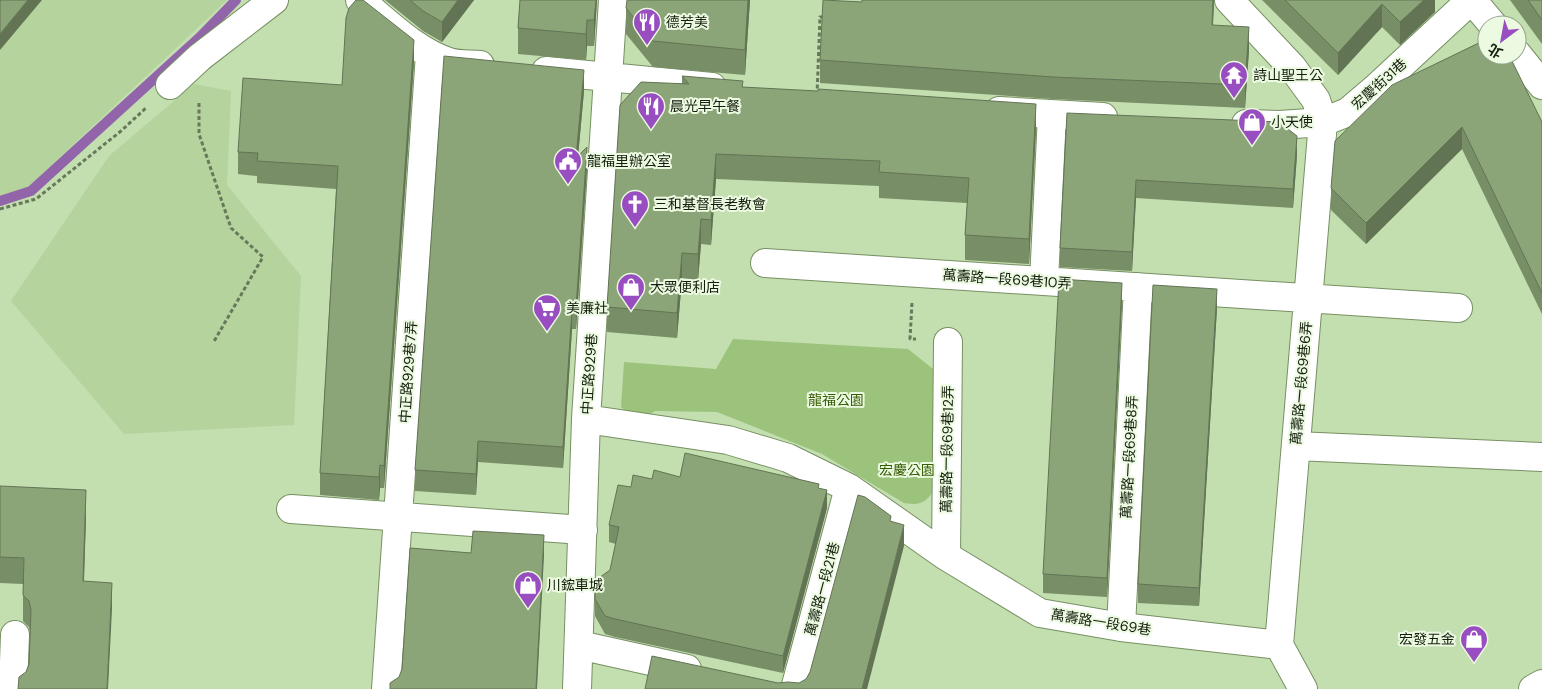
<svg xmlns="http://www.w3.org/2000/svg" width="1542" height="689" viewBox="0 0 1542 689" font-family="'DM Sans','Noto Sans TC',sans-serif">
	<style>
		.built { fill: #b4d39d }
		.green { fill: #9cc37c }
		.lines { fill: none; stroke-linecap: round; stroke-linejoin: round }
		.stream { stroke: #9265ab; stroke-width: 10 }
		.minor-casing { stroke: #779063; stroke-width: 30 }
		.major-casing { stroke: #779063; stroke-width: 30 }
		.path { stroke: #67795a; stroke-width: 3; stroke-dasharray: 4 2.5; stroke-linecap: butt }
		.minor { stroke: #fff; stroke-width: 28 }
		.major { stroke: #fff; stroke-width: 28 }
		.wall { fill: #788e67 }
		.shaded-wall { fill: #627454 }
		.building { fill: #8ca578; stroke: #627454 }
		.labels { text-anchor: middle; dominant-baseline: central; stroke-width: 4; stroke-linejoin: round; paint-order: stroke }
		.poi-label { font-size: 14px; fill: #141e0d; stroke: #ecfae2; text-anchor: start }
		.street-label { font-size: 14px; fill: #141e0d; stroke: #ecfae2 }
		.park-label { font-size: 14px; fill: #365c05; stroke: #ecfae2 }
	</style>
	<rect width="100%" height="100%" fill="#c3deaf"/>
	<path class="built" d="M0 0H227L28 187 12 194 0 196Z
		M194 84 231 91 227 185 301 276 294 425 124 434 11 301 109 156Z"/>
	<path class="green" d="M733 339 908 349 942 376 936 487C927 502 921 506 904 503L822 454 717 412 655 411 639 421 621 407 624 362 716 369Z"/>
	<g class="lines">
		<path class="stream" d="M0 201 31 191 200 37 236 0"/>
		<g class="minor-casing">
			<path id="minor" d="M360 0C387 22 415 51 449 62 459 65 470 64 480 65
				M1229 0 1292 67 1316 100 1323 122 1279 645
				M1472 0 1493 25
				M1517 54 1542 85
				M546 71 712 87
				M170 85 200 57 274 0
				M999 111 1103 117
				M1246 124 1280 125 1323 122 1348 112 1375 89 1471 0
				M765 263 1458 308
				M1044 281 1052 115
				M586 419 728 440 788 458 849 488 946 556 1040 613 1121 627 1279 645 1303 689
				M1296 446 1542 457
				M291 509 583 530
				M946 556 948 342
				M1121 627 1138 287
				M579 645 687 669
				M13 689 15 635
				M386 689 430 54
				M577 689 586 419 613 0
				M795 689 849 488"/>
		</g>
		<g class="major-casing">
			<path id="major" d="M1533 689 1542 684"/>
		</g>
		<path class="path" d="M817 95 820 17H825
			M199 103V134L231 228 263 257 213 343
			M0 209 36 199 121 131 147 107
			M912 303 910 339H916"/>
		<use href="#minor" class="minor"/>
		<use href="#major" class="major"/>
	</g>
	<path class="wall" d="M385 0H474L442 42 423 31Z
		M520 0H597L594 46H587L586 60 518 54V28Z
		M750 0 745 75 653 67 626 34V8Z
		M862 0H1214L1213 25 1249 50 1245 108 1053 99 820 83V60L862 2Z
		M1262 0H1435V12L1400 45 1382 27 1338 75Z
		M1510 0H1542V44Z
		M1487 39 1542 122V314L1462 149 1366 244 1331 210V188Z
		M414 62 384 488H380L379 500 320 495V473L336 189 257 183V176L238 174V152L342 85Z
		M682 76 743 87 1036 129 1029 264 965 260V235L967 203 879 198V186L716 179 711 245 701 244 698 280 682 278 677 338 607 332V307L682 84Z
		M584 91 578 156 587 168 576 329H572L563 468 478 462 476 495 415 491V470Z
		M1067 113 1297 155 1293 208 1136 198 1132 271 1060 267V248Z
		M1122 302 1107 597 1043 593V574Z
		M1217 308 1199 606 1138 603V584Z
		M680 477 819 488 827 508 783 673 615 637 605 634 595 616V599L610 570 616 544 609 542V525L631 487 652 479Z
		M0 486 86 516 84 581 112 609 26 672 29 664 30 632 29 627 23 621V584L0 583Z"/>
	<path class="shaded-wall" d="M28 0H42L0 50V34Z
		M458 0H474L442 42V22Z
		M596 0H597L594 46V20Z
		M748 0H750L745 75V50Z
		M1213 0H1214L1212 47Z
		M1424 0H1435V12L1400 45V22Z
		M1382 4V27L1338 75V53Z
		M587 20V46L586 60V34Z
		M1249 27V50L1245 108V85Z
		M414 40V62L384 488V466Z
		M584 70V91L576 179V158Z
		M1036 104V129L1029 264V239Z
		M1462 127V149L1366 244V223Z
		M1297 136V155L1293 208V189Z
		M587 147V168L576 329V308Z
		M716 154V179L711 245V220Z
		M1136 180V198L1132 271V252Z
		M701 219V244L698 280V254Z
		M682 253V278L677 338V313Z
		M1122 283V302L1107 597V578Z
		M1217 289V308L1199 606V588Z
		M572 308V329L563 468V447Z
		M478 441V462L476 495V474Z
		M380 465V488L379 500V477Z
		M86 490V516L83 607V581Z
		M827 490V508L783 673V656Z
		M904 525V546L867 689H862Z
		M544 535V556L537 689H536Z
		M112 583V609L108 689H107Z"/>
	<path class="building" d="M0 0H28L0 34Z
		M356 0H363L414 40 384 466 380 465 379 477 320 473 338 166 257 161 258 153 238 152 243 78 342 85 346 18 349 8Z
		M410 0H458L442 22 423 11Z
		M520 0H596L594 20H587L586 34 518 28Z
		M627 0H748L745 50 653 41 626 8Z
		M823 0 862 2V0H1213L1212 25 1249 27 1245 85 1053 77 820 60Z
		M1285 0H1424L1400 22 1382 4 1338 53Z
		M1528 0H1542V20Z
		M1487 39V55H1509L1542 122V293L1462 127 1366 223 1331 188 1335 141 1392 85Z
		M444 56 584 70 576 158 587 147 576 308H572L563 447 478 441 476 474 415 470Z
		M682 76 743 81 742 87 818 91V89L1036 104 1029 239 965 235 969 178 879 172 880 161 716 154 711 220 701 219 698 254 682 253 677 313 607 307 620 105 641 82 689 84Z
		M1067 113 1279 122 1297 136 1293 189 1136 180 1132 252 1060 248Z
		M1059 279 1122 283 1107 578 1043 574Z
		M1153 285 1217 289 1199 588 1138 584Z
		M685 453 819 484 818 488 827 490 783 656 615 619 605 616 595 599 596 580 610 570 619 527 609 525 618 485 631 487 633 475 652 479 654 470 680 477Z
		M0 486 86 490 83 581 112 583 107 689H18L19 677 26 672 29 664 31 610 29 601 23 595 24 558 0 557Z
		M858 495 865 497 891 516 890 521 904 525 862 689H645L652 656 778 683 788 682 799 683 806 679 810 672Z
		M473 531 544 535 536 689H390V683L399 677 402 669 410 548 471 553Z"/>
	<defs>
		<g id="restaurant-pin" transform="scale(1.4375)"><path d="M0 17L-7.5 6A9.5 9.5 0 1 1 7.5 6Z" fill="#984ec0" stroke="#ecfae2"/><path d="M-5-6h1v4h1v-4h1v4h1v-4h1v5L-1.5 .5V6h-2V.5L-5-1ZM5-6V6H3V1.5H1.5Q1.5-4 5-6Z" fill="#fff"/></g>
		<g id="temple-pin" transform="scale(1.4375)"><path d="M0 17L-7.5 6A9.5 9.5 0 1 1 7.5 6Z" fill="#984ec0" stroke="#ecfae2"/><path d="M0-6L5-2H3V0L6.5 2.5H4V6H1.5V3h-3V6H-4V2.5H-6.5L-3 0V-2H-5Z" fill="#fff"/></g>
		<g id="shop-pin" transform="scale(1.4375)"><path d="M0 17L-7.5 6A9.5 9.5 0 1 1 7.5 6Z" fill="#984ec0" stroke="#ecfae2"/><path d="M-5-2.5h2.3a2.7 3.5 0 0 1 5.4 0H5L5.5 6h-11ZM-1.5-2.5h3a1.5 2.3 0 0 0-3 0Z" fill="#fff"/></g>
		<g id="civic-pin" transform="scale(1.4375)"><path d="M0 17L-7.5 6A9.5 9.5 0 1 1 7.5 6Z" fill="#984ec0" stroke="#ecfae2"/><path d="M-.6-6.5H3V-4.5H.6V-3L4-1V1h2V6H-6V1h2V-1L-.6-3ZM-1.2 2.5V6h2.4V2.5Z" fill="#fff"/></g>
		<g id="church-pin" transform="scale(1.4375)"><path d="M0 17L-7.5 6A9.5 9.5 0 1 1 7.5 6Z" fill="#984ec0" stroke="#ecfae2"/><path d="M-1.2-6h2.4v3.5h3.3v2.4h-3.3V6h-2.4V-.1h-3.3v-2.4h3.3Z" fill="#fff"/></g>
		<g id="supermarket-pin" transform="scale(1.4375)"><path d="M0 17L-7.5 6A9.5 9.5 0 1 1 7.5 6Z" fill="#984ec0" stroke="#ecfae2"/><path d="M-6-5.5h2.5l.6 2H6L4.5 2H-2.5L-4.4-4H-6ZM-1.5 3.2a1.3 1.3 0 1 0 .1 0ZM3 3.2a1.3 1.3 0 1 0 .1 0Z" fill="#fff"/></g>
	</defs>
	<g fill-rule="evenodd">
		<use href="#restaurant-pin" x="647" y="22"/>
		<use href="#temple-pin" x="1234" y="75"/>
		<use href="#restaurant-pin" x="651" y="106"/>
		<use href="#shop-pin" x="1252" y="122"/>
		<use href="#civic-pin" x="568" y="161"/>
		<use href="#church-pin" x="635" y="204"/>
		<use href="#shop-pin" x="631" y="287"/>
		<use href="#supermarket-pin" x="547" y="308"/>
		<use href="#shop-pin" x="528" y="585"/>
		<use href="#shop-pin" x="1474" y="639"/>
	</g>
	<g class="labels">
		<g class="poi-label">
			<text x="666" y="22">德芳美</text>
			<text x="1253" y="75">詩山聖王公</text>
			<text x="670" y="106">晨光早午餐</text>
			<text x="1271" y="122">小天使</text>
			<text x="587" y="161">龍福里辦公室</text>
			<text x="654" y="204">三和基督長老教會</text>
			<text x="650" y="287">大眾便利店</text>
			<text x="566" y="308">美廉社</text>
			<text x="547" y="585">川鋐車城</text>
			<text x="1455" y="639" text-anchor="end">宏發五金</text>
		</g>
		<g class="street-label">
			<text transform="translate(1379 84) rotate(-42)">宏慶街31巷</text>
			<text transform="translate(1007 279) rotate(4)">萬壽路一段69巷10弄</text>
			<text transform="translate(408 372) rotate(-86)">中正路929巷7弄</text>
			<text transform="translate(589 374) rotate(-86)">中正路929巷</text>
			<text transform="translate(1301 383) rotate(-85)">萬壽路一段69巷6弄</text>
			<text transform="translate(947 449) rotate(-89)">萬壽路一段69巷12弄</text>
			<text transform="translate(1129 457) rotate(-87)">萬壽路一段69巷8弄</text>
			<text transform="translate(822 589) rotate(-75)">萬壽路一段21巷</text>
			<text transform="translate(1101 622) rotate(9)">萬壽路一段69巷</text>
		</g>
		<g class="park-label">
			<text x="836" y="400">龍福公園</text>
			<text x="907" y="470">宏慶公園</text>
		</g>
	</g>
	<g transform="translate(1502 40) rotate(212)"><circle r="24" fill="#ecfae2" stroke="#96a28d"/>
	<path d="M0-4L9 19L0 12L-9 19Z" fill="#984ec0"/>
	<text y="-8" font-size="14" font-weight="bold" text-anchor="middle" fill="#141e0d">北</text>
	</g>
</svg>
